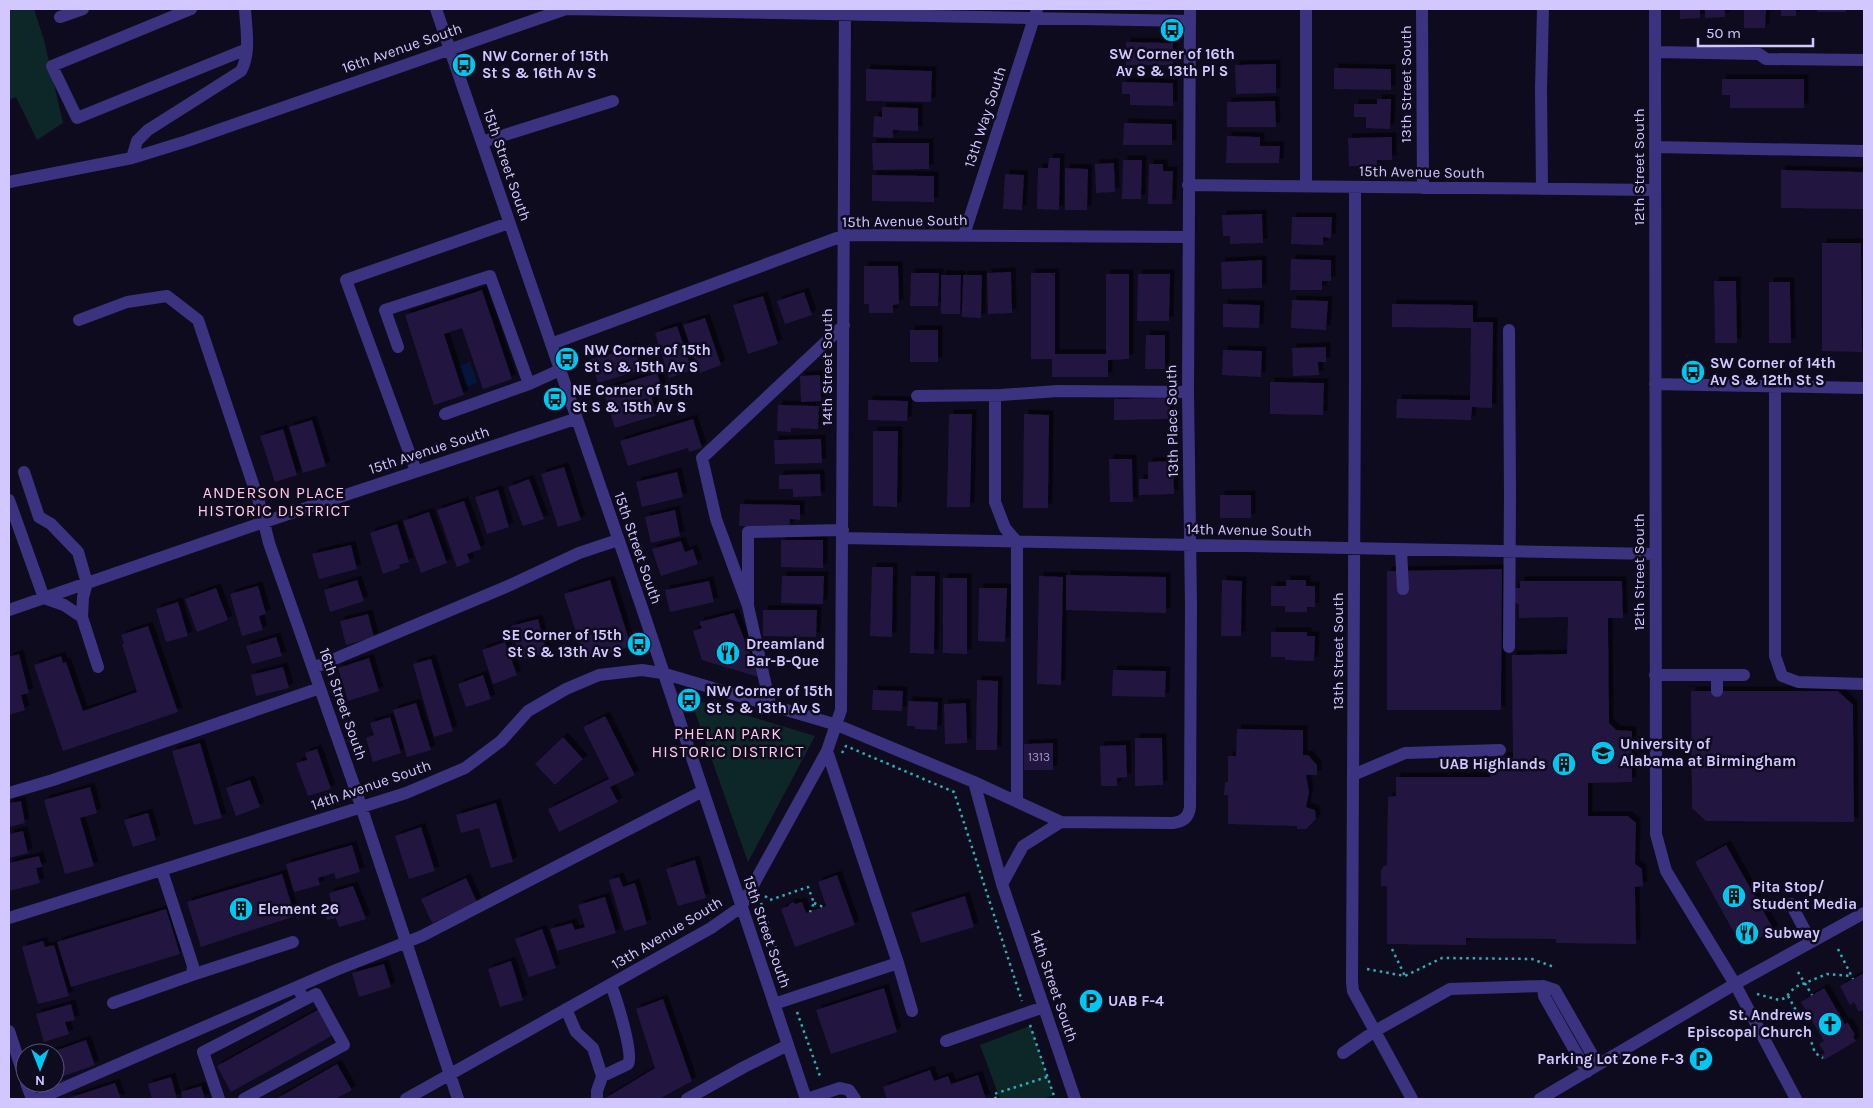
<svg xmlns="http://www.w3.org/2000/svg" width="1873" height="1108" viewBox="0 0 1873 1108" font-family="Karla,sans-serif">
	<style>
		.green { fill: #0d2728 }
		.water { fill: #06153b }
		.building { fill: #211640; filter: url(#shadow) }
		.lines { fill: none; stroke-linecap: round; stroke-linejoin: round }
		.path { stroke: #26b2b5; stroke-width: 2.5; stroke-dasharray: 2.5 4; stroke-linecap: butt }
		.minor { stroke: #3b3380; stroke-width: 12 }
		.labels { text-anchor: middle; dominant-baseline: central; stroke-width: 5; stroke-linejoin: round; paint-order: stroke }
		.number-label { font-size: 12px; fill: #a69bcf }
		.street-label { font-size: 15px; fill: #d2c7ff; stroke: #0f0b1e }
		.poi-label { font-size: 15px; font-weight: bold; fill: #d2c7ff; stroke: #0f0b1e; text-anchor: start }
		.neighbourhood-label { font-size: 16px; letter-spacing: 1px; fill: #ffc9e7; stroke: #0f0b1e }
	</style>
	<defs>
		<filter id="shadow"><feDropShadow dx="4.5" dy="-4.5" stdDeviation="0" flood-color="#0009"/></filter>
	</defs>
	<rect width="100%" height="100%" fill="#0f0b1e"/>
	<path class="green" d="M9 9H34L44 40 63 123 37 140 16 97 9 100Z
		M690 698 815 736 748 862Z
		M1030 1026 1054 1095 1043 1099H1000L980 1045Z"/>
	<path class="water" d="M470 362 477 382 471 386H466L459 366Z"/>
	<path class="building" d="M1680 9H1700V18L1680 19Z
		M1705 9H1725V17L1705 18Z
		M1744 9H1766L1765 28H1744Z
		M1781 9H1796V16H1781Z
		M1817 9H1846V12H1817Z
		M1126 42 1173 43V65H1126Z
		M1276 64V93L1236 94 1235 65Z
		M1334 68 1391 69V90L1334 89Z
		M866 69 932 71 931 102 866 101Z
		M1722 79H1804V108H1730V95H1722Z
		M1122 82 1173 83V106L1130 105V94H1122Z
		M1377 99H1391L1390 129 1366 128V117H1354V104H1377Z
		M1275 101 1276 127H1227V102Z
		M882 107 918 108V131L893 130V138L873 137 874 116 882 117Z
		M1124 123 1172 124V145H1123Z
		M1227 136 1260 137V146H1280L1279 163H1226Z
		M1392 137V160H1377V166H1349L1348 138Z
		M872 143H929V169L873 170Z
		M1049 158H1060L1059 210 1037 209 1038 168H1048Z
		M1123 160H1142L1141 199H1122Z
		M1114 163 1115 192 1096 193 1095 164Z
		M1149 164H1163V171H1173L1172 204H1148Z
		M1065 168 1088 169 1087 210H1065Z
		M1781 170 1864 172V209L1781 208Z
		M1005 174 1024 175 1022 210 1003 209Z
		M872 175 934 176V202L872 201Z
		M1262 214 1263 243 1230 244V236H1223L1222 215Z
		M1292 217H1332L1331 238 1323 237V245L1291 244Z
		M1822 243H1861L1862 352 1822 351Z
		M1291 259 1331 260V281H1322V290H1290Z
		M1262 260V288L1222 289 1221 262Z
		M864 266H898L899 304 893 305V313H869V304H864Z
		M1011 272 1012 313 988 314 987 273Z
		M911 273H939L938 306H910Z
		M1031 273H1055V354H1106V274H1129V359L1108 360V377H1052V359H1031Z
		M1138 274H1170L1169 321H1137Z
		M941 275H961L960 314H941Z
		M963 275H982L981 318 962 317Z
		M1714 281H1736L1737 343H1715Z
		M1769 282H1790L1791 343H1769Z
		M482 290 512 379 483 389 462 328 444 334 464 395 434 405 405 315Z
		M804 292 812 315 785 324 777 301Z
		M763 296 778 344 748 354 733 305Z
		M1292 300 1328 301 1326 330 1291 328Z
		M1223 304 1260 305 1259 328 1223 327Z
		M1392 304 1473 305V322H1493L1492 408 1472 407 1471 420 1396 418 1397 399 1470 400 1471 328 1392 327Z
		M705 318 721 365 700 373 683 325Z
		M677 326 692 370 669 378 655 333Z
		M910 330H938V362H910Z
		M1146 335H1165V369H1145Z
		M634 347 641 370 598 383 591 359Z
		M1326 347V362H1318L1319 375 1293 376 1292 348Z
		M1223 350 1262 351 1261 377 1222 375Z
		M657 373 662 389 650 393 657 415 615 428 603 390Z
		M820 375 821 401 801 402 800 376Z
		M1270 382 1324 383 1323 415 1270 414Z
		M1169 398 1170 419 1114 420V399Z
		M868 400 908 401 907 421 868 420Z
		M778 405 819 406 818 429 791 428V432L777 431Z
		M949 414H972L970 507H947Z
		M1024 414 1049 415 1048 508H1023Z
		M693 419 702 448 689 452 688 448 628 466 620 441Z
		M312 420 326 466 303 473 289 427Z
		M283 429 297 475 275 482 260 436Z
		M873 431H898L897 507 873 506Z
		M821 439 822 463 775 464 774 440Z
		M1109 459H1132L1133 502H1110Z
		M1173 461 1174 494 1139 495V479H1148V462Z
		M564 467 581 520 558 527 541 474Z
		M677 472 683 497 642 507 636 482Z
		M820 474 821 496 793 497V489H779V475Z
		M529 479 544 519 523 526 508 487Z
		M498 490 509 527 487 534 475 497Z
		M1220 495H1251V518H1220Z
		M464 501 481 549 467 554 470 562 457 567 437 510Z
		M740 504 800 505V520L790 519 789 527 739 526Z
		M675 510 680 536 651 543 645 517Z
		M429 512 447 563 421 573 403 521Z
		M397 524 409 562 399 565 400 568 383 574 370 533Z
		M781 540H823V568L781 567Z
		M681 541 685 552 693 549 698 564 661 576 652 549Z
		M351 545 357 569 319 579 312 554Z
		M872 567H893L892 637 870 636Z
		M1502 569 1501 710H1387V571Z
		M1066 575 1166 577V613L1066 610Z
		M782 576H824L823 604 781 603Z
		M911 576H935L934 654 910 653Z
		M1039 576 1063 577 1061 685 1037 684Z
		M943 578H967V654L943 653Z
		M357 580 364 601 330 612 324 590Z
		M610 580 631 646 585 661 564 594Z
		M1222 580 1242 581 1241 636H1221Z
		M1286 580H1306V586H1315V607H1307V612H1285V606H1271V586H1286Z
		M709 581 714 602 670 612 665 590Z
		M1520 581H1622L1623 618H1608L1609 723 1616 730 1632 731V782L1588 783V816H1628L1636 823 1635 864 1642 869 1643 886 1635 887 1636 944 1556 943V939L1466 938V945L1387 944V886H1381V870L1384 866 1387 865 1388 797 1396 796V777H1490V770L1504 757 1513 758 1512 655 1567 654 1568 617 1519 618V604L1513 603V588H1520Z
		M258 586 266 614 259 616 263 630 242 636 230 594Z
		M216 588 228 620 197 632 185 599Z
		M979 588H1007L1005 642 978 641Z
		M178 602 188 636 166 642 156 609Z
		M763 610H817L816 637 763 636Z
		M734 613 759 677 702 660 693 631 702 628 699 622Z
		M368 614 374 637 346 645 340 621Z
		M538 619 547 653 520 660 511 626Z
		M148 626 178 712 63 751 34 665 61 656 63 663 66 662 83 711 137 692 122 644 124 643 121 635Z
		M1271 632H1307V636H1315L1314 661 1285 660V657H1271Z
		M276 637 282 656 252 664 246 646Z
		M505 642 517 675 493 684 482 650Z
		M19 654 29 693 21 695 25 710 9 715V657Z
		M369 658 379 691 348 701 338 668Z
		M431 659 453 731 434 737 413 664Z
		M283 667 289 688 256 696 251 675Z
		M1113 670 1166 671 1165 697 1112 696Z
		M483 675 491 699 466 707 458 684Z
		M977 680 998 681 997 750H976Z
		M873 690 903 691 902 711 872 710Z
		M1691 691H1838L1853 705 1854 822 1706 821 1692 808Z
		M908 701 938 702 937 730 915 729V726H907Z
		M416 703 431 750 407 757 393 710Z
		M966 703 967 743 945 744 944 704Z
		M605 716 635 775 610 787 618 802 559 832 548 809 609 779 583 727Z
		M390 717 401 753 373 762 366 738 374 735 370 723Z
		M1237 729 1303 730V755H1308L1317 765V775H1306L1309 792 1306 807 1315 810 1316 819 1306 829H1297V826L1228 824V795H1224L1225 782H1228V756H1236Z
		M563 737 583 759 555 785 535 764Z
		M1135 738H1162L1163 785 1135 786Z
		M200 743 222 818 194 825 172 751Z
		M1053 743V770H1024V744Z
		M1126 745 1127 777 1117 778V786H1101L1100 746Z
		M317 749 331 789 308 796 296 763 307 760 305 753Z
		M250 780 260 807 236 816 226 788Z
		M90 787 97 813 80 818 94 866 65 874 44 800Z
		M21 801 25 823 9 827V803Z
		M496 803 513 862 491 868 479 828 461 833 456 815Z
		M148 813 156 840 133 847 124 820Z
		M421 827 435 871 409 879 395 836Z
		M23 831 28 853 9 858V834Z
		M352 845 360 872 336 879 334 873 318 878 320 885 294 892 286 864Z
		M1726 845 1774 930 1742 947 1695 862Z
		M39 856 42 867 36 868 40 883 9 891V863Z
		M695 860 706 898 678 906 666 869Z
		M282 874 295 916 201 947 187 902Z
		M837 875 855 925 795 947 781 909 789 906V904L794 902 795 904 802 902 806 913 826 906 818 882Z
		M619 877 623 887 635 883 647 924 624 931 609 880Z
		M466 878 477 902 432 923 421 899Z
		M353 886 366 919 339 927 336 918 327 920 323 907 332 905 329 893Z
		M965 896 974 927 921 943 911 913Z
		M605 897 616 933 557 951 550 929 572 923 575 930 585 927 578 905Z
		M166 909 180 954 71 987 57 942Z
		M542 929 556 968 529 977 515 939Z
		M43 941 45 947 54 945 69 996 38 1004 22 947Z
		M511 961 523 1000 500 1007 488 969Z
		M384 964 391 987 359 997 352 973Z
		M1864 973V1013L1863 1010 1859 1012 1854 1002 1850 1005 1840 986Z
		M884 988 897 1032 831 1054 816 1010Z
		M1824 988 1845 1024 1848 1023 1855 1035 1853 1036 1856 1041 1824 1060 1821 1055 1825 1053 1819 1044 1824 1041 1801 1002Z
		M663 999 692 1081 659 1099H604L655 1068 636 1009Z
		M71 1004 75 1020 65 1022 69 1034 44 1042 36 1014Z
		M321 1008 335 1034 231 1092 217 1066Z
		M86 1040 95 1065 55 1079V1053H49Z
		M337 1064 352 1090 335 1099H276Z
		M930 1070 934 1081 948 1076 951 1084 978 1075 986 1099H887L883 1087Z
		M171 1077 177 1099H152L148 1084Z
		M115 1083 121 1099H66Z
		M201 1086 205 1099H183L181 1092Z"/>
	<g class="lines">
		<path class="path" d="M842 753 846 746 954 792 1022 1001
			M765 896 770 900 808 887 814 903 810 912
			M761 903 788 985
			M814 903 823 907
			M1392 949 1405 976
			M1838 949 1853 979
			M1367 969 1405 976 1442 958 1532 959 1554 967
			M1798 972 1812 995
			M1757 994 1779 1000 1785 998 1795 987 1827 974 1852 976
			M1788 996 1808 1032 1815 1053 1823 1058
			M797 1012 821 1079
			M1030 1025 1055 1099
			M996 1099 994 1094 1047 1077"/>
		<path class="minor" d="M191 9 52 66 77 118 247 49
			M436 9 641 605 806 1099
			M1306 9V186
			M1422 9 1423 188
			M1655 9 1656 834 1666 871 1735 984 1796 1099
			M60 17 83 9
			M1655 52 1759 54 1766 59 1864 60
			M482 142 613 101
			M1655 147 1864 151
			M132 158 137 141 148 130 241 71C251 53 246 28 245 9
			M9 182 132 158 187 141 566 9 1190 21
			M1188 185 1655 190
			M1355 187V379L1352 982 1353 991 1412 1099
			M1542 189 1541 89 1543 9
			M964 235 1037 9
			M79 320 127 302 167 296 198 320 259 502 269 543 356 791 458 1099
			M551 344 845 235 1188 237
			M398 347 385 310 490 276 529 384 560 370
			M1655 384 1864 388
			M1775 386V656L1782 676 1798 682 1864 684
			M995 395V502L1005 528 1017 542V802
			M917 396 1001 395 1058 391 1188 392
			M445 414 529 384
			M416 471 346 280 509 223
			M24 472 39 517 51 524 78 552 87 583 83 597 82 617 98 667
			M9 500 44 598 64 605 82 617
			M843 538 1655 554
			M1401 550 1403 589
			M748 606 716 519 702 458 844 325
			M9 610 264 522 575 419
			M1509 647 1510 495 1509 330
			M313 668 508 586 579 553 618 540
			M1655 675H1744
			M1717 675V691
			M770 704 748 606V532L843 530
			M827 751 898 963 912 1011
			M1353 775 1405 753 1500 750
			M974 782 1002 884 1075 1099
			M9 793 53 780 320 688
			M1002 884 1023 846 1061 822
			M1791 904 1811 942
			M9 918 406 793 465 768 501 741 528 711 566 689 599 675 642 670 662 673 837 725 974 782 1061 822 1173 823C1183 822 1189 817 1190 807L1191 606 1188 392 1190 9
			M192 975 293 942
			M1543 986 1544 996 1587 1072
			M113 1003 192 975 193 966 162 871
			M774 1004 898 963
			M566 1009 576 1032 593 1048 601 1073 607 1074 628 1064C634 1054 616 998 611 985
			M9 1031 25 1079
			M946 1041 1044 1007
			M1343 1053 1375 1031 1450 989 1543 986 1555 990 1598 1065
			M26 1083 32 1099
			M38 1099 336 970 422 936 703 791
			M219 1099 203 1052 304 1000 300 992
			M244 1099 344 1045 316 994 304 1000
			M406 1099 711 928 741 907 827 751 841 710 845 9
			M597 1099V1091L603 1074
			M687 1099 744 1067 788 1045
			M807 1099 840 1088 849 1090 855 1099
			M1540 1099 1735 984 1864 913"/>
	</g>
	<defs>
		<g id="bus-disc" transform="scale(1.25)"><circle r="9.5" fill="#00c7f2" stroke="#0f0b1e"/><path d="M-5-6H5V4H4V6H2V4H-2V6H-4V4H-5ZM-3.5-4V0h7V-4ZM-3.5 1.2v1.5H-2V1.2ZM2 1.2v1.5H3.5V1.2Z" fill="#111"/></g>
		<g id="restaurant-disc" transform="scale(1.25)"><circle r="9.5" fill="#00c7f2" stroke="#0f0b1e"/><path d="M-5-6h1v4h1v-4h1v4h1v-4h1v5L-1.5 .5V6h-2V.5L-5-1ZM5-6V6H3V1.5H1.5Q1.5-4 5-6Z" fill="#111"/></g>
		<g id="university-disc" transform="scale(1.25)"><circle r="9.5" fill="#00c7f2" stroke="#0f0b1e"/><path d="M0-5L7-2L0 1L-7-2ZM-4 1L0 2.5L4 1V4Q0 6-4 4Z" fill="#111"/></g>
		<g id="building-disc" transform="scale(1.25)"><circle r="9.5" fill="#00c7f2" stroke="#0f0b1e"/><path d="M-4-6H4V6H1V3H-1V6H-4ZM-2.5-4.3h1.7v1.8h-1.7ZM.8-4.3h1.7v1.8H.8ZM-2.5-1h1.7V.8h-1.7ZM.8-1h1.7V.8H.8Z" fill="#111"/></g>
		<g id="parking-disc" transform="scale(1.25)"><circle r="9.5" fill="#00c7f2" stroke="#0f0b1e"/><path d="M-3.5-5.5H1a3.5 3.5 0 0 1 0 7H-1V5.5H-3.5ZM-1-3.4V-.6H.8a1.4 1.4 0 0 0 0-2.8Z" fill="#111"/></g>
		<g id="church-disc" transform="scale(1.25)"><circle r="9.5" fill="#00c7f2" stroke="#0f0b1e"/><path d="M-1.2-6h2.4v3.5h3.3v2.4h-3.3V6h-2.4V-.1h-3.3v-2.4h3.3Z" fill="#111"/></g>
	</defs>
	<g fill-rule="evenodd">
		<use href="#bus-disc" x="1172" y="30"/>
		<use href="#bus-disc" x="464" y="65"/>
		<use href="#bus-disc" x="567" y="359"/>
		<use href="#bus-disc" x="1693" y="372"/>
		<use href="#bus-disc" x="555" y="399"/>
		<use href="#bus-disc" x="639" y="644"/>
		<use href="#restaurant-disc" x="728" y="653"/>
		<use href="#bus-disc" x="689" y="700"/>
		<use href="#university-disc" x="1603" y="753"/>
		<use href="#building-disc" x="1564" y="764"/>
		<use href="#building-disc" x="1734" y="896"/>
		<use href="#building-disc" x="241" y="909"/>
		<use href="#restaurant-disc" x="1747" y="933"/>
		<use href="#parking-disc" x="1091" y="1001"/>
		<use href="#church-disc" x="1830" y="1024"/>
		<use href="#parking-disc" x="1701" y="1059"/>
	</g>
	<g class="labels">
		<g class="number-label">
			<text x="1039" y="757">1313</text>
		</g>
		<g class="street-label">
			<text transform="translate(402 48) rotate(-19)">16th Avenue South</text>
			<text transform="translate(1406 84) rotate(-90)">13th Street South</text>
			<text transform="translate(985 117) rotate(-72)">13th Way South</text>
			<text transform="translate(507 165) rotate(71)">15th Street South</text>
			<text transform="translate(1639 167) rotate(-90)">12th Street South</text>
			<text transform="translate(1422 172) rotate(1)">15th Avenue South</text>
			<text transform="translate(905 221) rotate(-1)">15th Avenue South</text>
			<text transform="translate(827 367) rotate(-90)">14th Street South</text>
			<text transform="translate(1172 421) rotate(-91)">13th Place South</text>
			<text transform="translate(429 450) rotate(-18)">15th Avenue South</text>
			<text transform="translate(1249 530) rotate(1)">14th Avenue South</text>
			<text transform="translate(638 548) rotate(71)">15th Street South</text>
			<text transform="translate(1639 572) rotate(-90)">12th Street South</text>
			<text transform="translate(1338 651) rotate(-90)">13th Street South</text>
			<text transform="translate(343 704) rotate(71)">16th Street South</text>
			<text transform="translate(371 785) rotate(-19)">14th Avenue South</text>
			<text transform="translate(767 932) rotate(71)">15th Street South</text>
			<text transform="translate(667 933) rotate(-31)">13th Avenue South</text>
			<text transform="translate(1054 986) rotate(71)">14th Street South</text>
		</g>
		<g class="poi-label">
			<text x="1172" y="54" text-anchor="middle">SW Corner of 16th<tspan x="1172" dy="17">Av S &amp; 13th Pl S</tspan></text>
			<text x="482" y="56">NW Corner of 15th<tspan x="482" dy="17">St S &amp; 16th Av S</tspan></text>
			<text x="584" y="350">NW Corner of 15th<tspan x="584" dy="17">St S &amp; 15th Av S</tspan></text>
			<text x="1710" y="363">SW Corner of 14th<tspan x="1710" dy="17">Av S &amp; 12th St S</tspan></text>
			<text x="572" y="390">NE Corner of 15th<tspan x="572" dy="17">St S &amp; 15th Av S</tspan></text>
			<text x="622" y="635" text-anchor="end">SE Corner of 15th<tspan x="622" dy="17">St S &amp; 13th Av S</tspan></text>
			<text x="746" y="644">Dreamland<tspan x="746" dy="17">Bar-B-Que</tspan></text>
			<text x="706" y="691">NW Corner of 15th<tspan x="706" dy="17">St S &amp; 13th Av S</tspan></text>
			<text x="1620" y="744">University of<tspan x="1620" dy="17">Alabama at Birmingham</tspan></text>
			<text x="1546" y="764" text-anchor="end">UAB Highlands</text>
			<text x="1752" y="887">Pita Stop/<tspan x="1752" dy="17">Student Media</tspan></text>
			<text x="258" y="909">Element 26</text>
			<text x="1764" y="933">Subway</text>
			<text x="1108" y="1001">UAB F-4</text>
			<text x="1812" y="1015" text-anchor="end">St. Andrews<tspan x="1812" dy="17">Episcopal Church</tspan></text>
			<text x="1684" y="1059" text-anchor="end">Parking Lot Zone F-3</text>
		</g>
		<g class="neighbourhood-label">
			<text x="274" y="492">ANDERSON PLACE<tspan x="274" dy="18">HISTORIC DISTRICT</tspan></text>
			<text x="728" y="733">PHELAN PARK<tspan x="728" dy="18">HISTORIC DISTRICT</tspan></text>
		</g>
	</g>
	<rect width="1873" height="1108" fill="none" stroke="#d2c7ff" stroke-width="20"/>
	<g transform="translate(40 1068) rotate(180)"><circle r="24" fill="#0f0b1e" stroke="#5d5678"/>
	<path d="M0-4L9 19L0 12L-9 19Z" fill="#00c7f2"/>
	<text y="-8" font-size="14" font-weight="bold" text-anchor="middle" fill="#d2c7ff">N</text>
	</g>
	<path d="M1698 38v8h115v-8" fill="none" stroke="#d2c7ff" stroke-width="2.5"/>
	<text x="1706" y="38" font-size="15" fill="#d2c7ff" stroke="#0f0b1e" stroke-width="4" paint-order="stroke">50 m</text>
</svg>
